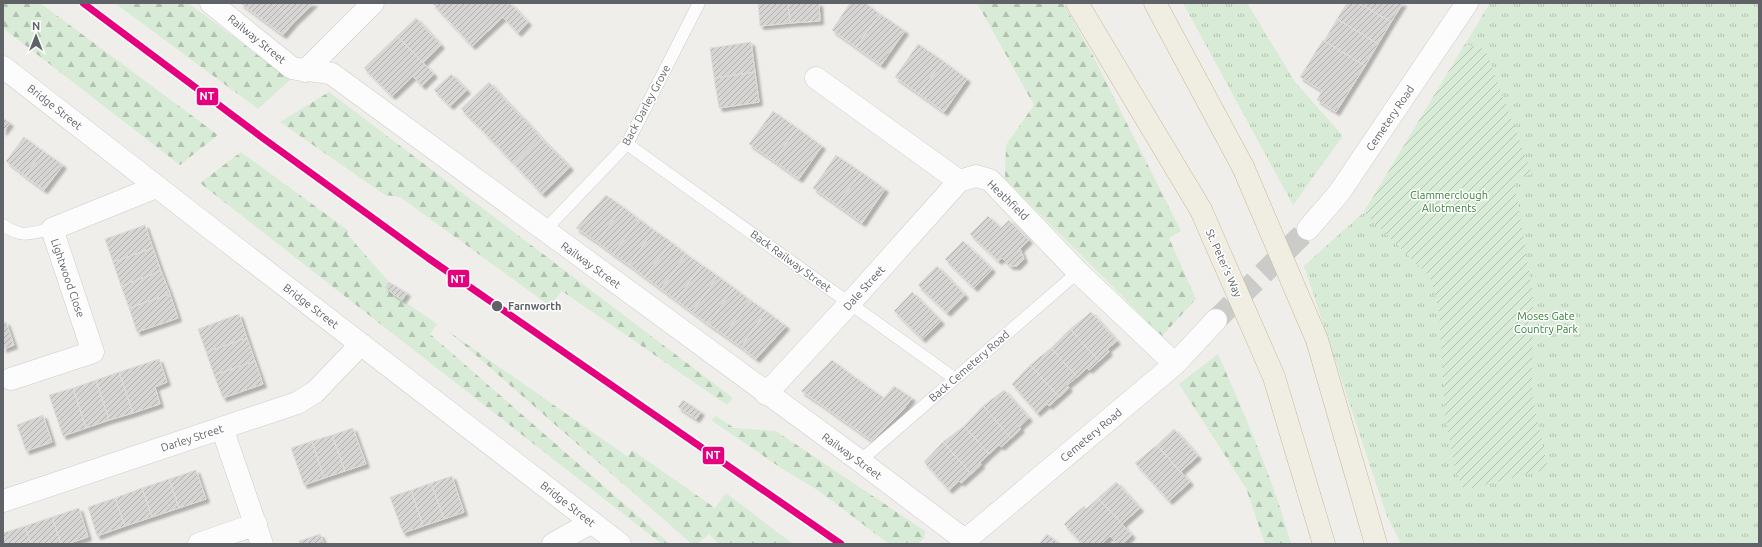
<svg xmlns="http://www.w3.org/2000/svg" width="1762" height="547" viewBox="0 0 1762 547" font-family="Ubuntu,sans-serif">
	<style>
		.forest { fill: url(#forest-firs) }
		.park { fill: url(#park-tufts) }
		.garden { fill: url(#garden-furrows) }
		.building { fill: url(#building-hatch); stroke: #deddd9; filter: url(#shadow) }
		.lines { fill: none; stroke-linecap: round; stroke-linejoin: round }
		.street-tunnel { stroke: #cbcbca; stroke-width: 22; stroke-dasharray: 22 11; stroke-linecap: butt }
		.lane-casing { stroke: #cbcccc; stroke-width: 13 }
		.street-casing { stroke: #cbcccc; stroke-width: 23 }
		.highway-casing { stroke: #c8b996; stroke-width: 23 }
		.lane { stroke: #fdfcfc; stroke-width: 12 }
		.street { stroke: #fdfcfc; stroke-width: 22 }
		.highway { stroke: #f0ede3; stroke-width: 22 }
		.highway-bridge-casing { stroke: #c8b996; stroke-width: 23; stroke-linecap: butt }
		.highway-bridge { stroke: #f0ede3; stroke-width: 22 }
		.rail-1-casing { stroke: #fff; stroke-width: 10 }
		.rail-1 { stroke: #e5007d; stroke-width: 7 }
		.stop-dot { fill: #5f6368; stroke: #fff; stroke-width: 1.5 }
		.labels { text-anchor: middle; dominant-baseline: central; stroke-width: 3; stroke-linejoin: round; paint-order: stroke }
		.street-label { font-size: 11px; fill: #5f6368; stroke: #fff }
		.park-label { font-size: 11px; fill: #348238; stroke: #fff }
		.stop-label { font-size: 11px; font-weight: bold; fill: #5f6368; stroke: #fff; text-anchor: start }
		.line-badge { stroke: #fff; stroke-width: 1.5 }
		.badge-label { font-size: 11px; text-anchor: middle; font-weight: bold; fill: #fff }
	</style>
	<defs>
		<pattern id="forest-firs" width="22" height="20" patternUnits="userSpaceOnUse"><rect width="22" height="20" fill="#d8ebd6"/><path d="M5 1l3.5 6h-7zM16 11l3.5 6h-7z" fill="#b2c2b1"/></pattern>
		<pattern id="park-tufts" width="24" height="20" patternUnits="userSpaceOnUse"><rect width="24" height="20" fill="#d8ebd6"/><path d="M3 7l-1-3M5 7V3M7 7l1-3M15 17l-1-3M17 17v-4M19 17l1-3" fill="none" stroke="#b2c2b1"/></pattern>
		<pattern id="garden-furrows" width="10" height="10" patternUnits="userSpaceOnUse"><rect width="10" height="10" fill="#d8ebd6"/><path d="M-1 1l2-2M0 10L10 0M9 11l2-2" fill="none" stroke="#b2c2b1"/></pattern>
		<pattern id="building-hatch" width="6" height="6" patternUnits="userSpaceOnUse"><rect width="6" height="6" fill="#d6d5d3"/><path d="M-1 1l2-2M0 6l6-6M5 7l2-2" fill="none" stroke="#b1b0af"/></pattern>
		<filter id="shadow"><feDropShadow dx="3.5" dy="3.5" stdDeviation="1" flood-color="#0004"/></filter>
	</defs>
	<rect width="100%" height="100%" fill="#efeeea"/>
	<path class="forest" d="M3 3H40L218 135 180 165 3 28Z
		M115 3H188L291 79 258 109Z
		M977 3H1063L1091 52 1181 231 1169 238 1196 299 1162 336 1005 179 1006 145 1034 105Z
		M329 92 733 398 727 405 562 291 550 306 400 197 385 195 280 122Z
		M241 152 349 231 347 234 389 282 385 288 437 324 430 334 670 544H662L200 183Z
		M448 331 628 457 632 450 715 508 726 493 793 544H719L709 534 697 544H692Z
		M1218 354C1245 416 1273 478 1291 544H1265L1246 488 1179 384Z
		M716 416 734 428 776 431 925 531 924 538 919 543 914 544H889L819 491 781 468 711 420Z"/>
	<path class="park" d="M1183 3H1247L1295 82 1343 136 1293 205Z
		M1490 3H1759V544H1401L1386 514 1304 266 1364 212Z"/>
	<path class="garden" d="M1465 44 1485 49 1532 174 1514 179 1533 296 1532 394 1548 469 1464 490 1455 470 1445 413 1439 310 1430 277 1364 212Z"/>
	<path class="building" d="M240 3H275L294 22 283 35Z
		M275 3H314L294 22Z
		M432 3H510L528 22 518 33 503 17 472 46Z
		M758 3H788L790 23 760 26Z
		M788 3H819L820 21 790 23Z
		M850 3H865L880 14 856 47 832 30Z
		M1347 3H1359L1391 22 1378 44 1337 19Z
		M1359 3H1403L1391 22Z
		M880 14 905 31 881 65 856 47Z
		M416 18 441 45 423 63 397 36Z
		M1337 19 1378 44 1365 66 1324 41Z
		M397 36 434 74 422 86 413 76 392 96 364 68Z
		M1323 40 1365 66 1336 112 1317 100 1322 91 1300 77Z
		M751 42 755 72 714 78 710 48Z
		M918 44 943 61 919 94 895 77Z
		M943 61 967 79 944 112 919 94Z
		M755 72 759 102 719 108 714 78Z
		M451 74 467 90 450 106 434 90Z
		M489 82 508 103 480 128 461 109Z
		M508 103 525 120 497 146 480 128Z
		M773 111 797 128 774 161 749 144Z
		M3 118 10 123 3 132Z
		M525 120 541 138 514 164 497 146Z
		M797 128 822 146 799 179 774 161Z
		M24 137 43 151 25 176 6 161Z
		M541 138 570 167 542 194 514 164Z
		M43 151 63 165 44 190 25 176Z
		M836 155 861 172 837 205 813 188Z
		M861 172 885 189 862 223 837 205Z
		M606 195 623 207 597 242 576 228Z
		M623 207 639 219 613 254 597 242Z
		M988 216 1001 228 1009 220 1029 240 1020 249 1024 259 1017 266H1010L1002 258 998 261 970 234Z
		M639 219 654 230 629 265 613 254Z
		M145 225 153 248 113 262 105 239Z
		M654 230 671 242 645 277 629 265Z
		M963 241 992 269 974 288 945 259Z
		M671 242 686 254 661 289 645 277Z
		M153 248 161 271 121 286 113 262Z
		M686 254 702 265 676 300 661 289Z
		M702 265 718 276 692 312 676 300Z
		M937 266 965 295 947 313 918 285Z
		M161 271 170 294 129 308 121 286Z
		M718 276 734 288 708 324 692 312Z
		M389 282 407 293 402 300 385 288Z
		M734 288 750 300 724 335 708 324Z
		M912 292 941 321 922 339 894 311Z
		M170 294 178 318 137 332 129 308Z
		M750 300 766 311 741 347 724 335Z
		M766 311 786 326 756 359 741 347Z
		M1091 312 1117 341 1107 349 1109 352 1099 361 1070 329Z
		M239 314 247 338 206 352 198 329Z
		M6 322 14 345 3 349V323Z
		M1070 329 1099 361 1089 370 1087 368 1077 377 1051 348Z
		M247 338 255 361 214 375 206 352Z
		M1051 348 1077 377 1067 385 1069 388 1059 397 1030 365Z
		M159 359 167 382 155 387 160 404 133 413 119 372Z
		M832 360 849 373 819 403 801 391Z
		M255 361 263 384 223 398 214 375Z
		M1030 365 1059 397 1049 406 1047 404 1037 413 1012 384Z
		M119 372 133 413 109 420 96 380Z
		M849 373 867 386 837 416 819 403Z
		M96 380 109 420 86 428 73 388Z
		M867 386 884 398 854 428 837 416Z
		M894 386 912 398 902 411 872 441 854 428 884 398Z
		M73 388 86 428 63 436 49 395Z
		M1004 390 1029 418 1019 427 1021 429 1011 438 983 406Z
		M683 400 701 412 696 419 678 407Z
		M983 406 1011 438 1001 447 999 445 989 454 964 426Z
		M43 415 52 442 26 451 17 425Z
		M964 426 989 454 980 463 981 465 971 474 943 442Z
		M353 428 366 464 345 471 332 435Z
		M1174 429 1198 456 1180 472 1157 445Z
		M332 435 345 471 324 478 312 441Z
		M312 441 324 478 304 485 291 448Z
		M943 442 971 474 961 483 959 481 949 490 924 462Z
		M1157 445 1190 482 1169 501 1135 463Z
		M196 470 206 499 179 508 169 479Z
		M452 476 464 512 444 519 431 483Z
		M169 479 179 508 152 517 142 488Z
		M1116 482 1140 508 1122 524 1098 498Z
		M431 483 444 519 423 526 411 490Z
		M142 488 152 517 125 526 115 498Z
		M411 490 423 526 403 533 390 497Z
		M115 498 125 526 97 536 88 507Z
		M1098 498 1132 535 1122 544H1118L1110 536 1101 544H1082L1064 524 1084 506 1086 509Z
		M79 508 88 537 67 544H61L52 517Z
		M52 517 61 544H31L25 526Z
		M25 526 31 544H3V533Z
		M320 534 324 544H300L299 541Z
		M1047 534 1060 544H1039Z"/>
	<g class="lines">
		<path class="street-tunnel" d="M1216 320 1308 229"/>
		<g class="lane-casing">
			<path id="lane" d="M627 144 954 378
				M3 225C23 239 29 233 52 229
				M544 231 627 144 699 3
				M860 461 1078 272"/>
		</g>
		<g class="street-casing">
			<path id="street" d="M211 3 292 68C306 71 318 70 332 74L860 461 966 541
				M3 67 223 238 620 544
				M305 71 373 3
				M816 78 959 181 976 176 990 180 1078 272 1175 364
				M1308 229 1339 193 1467 3
				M11 379 93 352 52 229 156 187
				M766 394 850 303 959 181
				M222 428 262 544
				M3 501 297 403 315 392 361 344
				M199 544 256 524
				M553 544 592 522
				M961 544 1175 364 1216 320"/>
		</g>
		<g class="highway-casing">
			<path id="highway" d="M1077 3 1201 210
				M1155 3 1243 167
				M1317 340 1376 544
				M1274 377 1324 544"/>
		</g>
		<use href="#lane" class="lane"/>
		<use href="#street" class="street"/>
		<use href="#highway" class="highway"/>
		<g class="highway-bridge-casing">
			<path id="highway-bridge" d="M1243 167 1317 340
				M1201 210 1274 377"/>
		</g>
		<use href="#highway-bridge" class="highway-bridge"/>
		<g class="rail-1-casing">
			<path id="rail-1" d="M83 3 260 136 428 258 841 544"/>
		</g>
		<use href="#rail-1" class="rail-1"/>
	</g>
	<circle class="stop-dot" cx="497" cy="306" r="6"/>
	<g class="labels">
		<g class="street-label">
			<text transform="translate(257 39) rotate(39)">Railway Street</text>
			<text transform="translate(646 105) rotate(-62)">Back Darley Grove</text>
			<text transform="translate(55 107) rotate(38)">Bridge Street</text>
			<text transform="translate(1390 118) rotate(-56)">Cemetery Road</text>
			<text transform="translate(1008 200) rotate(44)">Heathfield</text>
			<text transform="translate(791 261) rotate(36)">Back Railway Street</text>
			<text transform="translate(1224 263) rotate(66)">St. Peter's Way</text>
			<text transform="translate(591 265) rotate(36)">Railway Street</text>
			<text transform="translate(68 278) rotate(71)">Lightwood Close</text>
			<text transform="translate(864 288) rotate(-48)">Dale Street</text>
			<text transform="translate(311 306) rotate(37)">Bridge Street</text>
			<text transform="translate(969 366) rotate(-41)">Back Cemetery Road</text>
			<text transform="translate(1091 435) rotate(-40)">Cemetery Road</text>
			<text transform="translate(192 438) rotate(-18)">Darley Street</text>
			<text transform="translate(852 456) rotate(36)">Railway Street</text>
			<text transform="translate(568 504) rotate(38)">Bridge Street</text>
		</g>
		<g class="park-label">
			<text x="1449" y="195">Clammerclough<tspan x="1449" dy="13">Allotments</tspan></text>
			<text x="1546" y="316">Moses Gate<tspan x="1546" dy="13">Country Park</tspan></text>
		</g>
		<g class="stop-label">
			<text x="508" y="306">Farnworth</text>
		</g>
	</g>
	<g class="line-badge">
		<rect x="196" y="87" width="23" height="19" rx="4" fill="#e5007d"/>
		<rect x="447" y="269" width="23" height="19" rx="4" fill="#e5007d"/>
		<rect x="702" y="446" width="23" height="19" rx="4" fill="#e5007d"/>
	</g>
	<g class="badge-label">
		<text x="207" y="100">NT</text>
		<text x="458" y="283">NT</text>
		<text x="713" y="459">NT</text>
	</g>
	<rect width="1762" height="547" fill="none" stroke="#5f6368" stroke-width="8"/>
	<g transform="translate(36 36)" stroke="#ffffff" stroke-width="3" paint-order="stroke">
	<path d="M0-3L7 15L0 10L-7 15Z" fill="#5f6368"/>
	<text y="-6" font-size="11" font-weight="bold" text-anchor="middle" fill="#5f6368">N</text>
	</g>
</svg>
